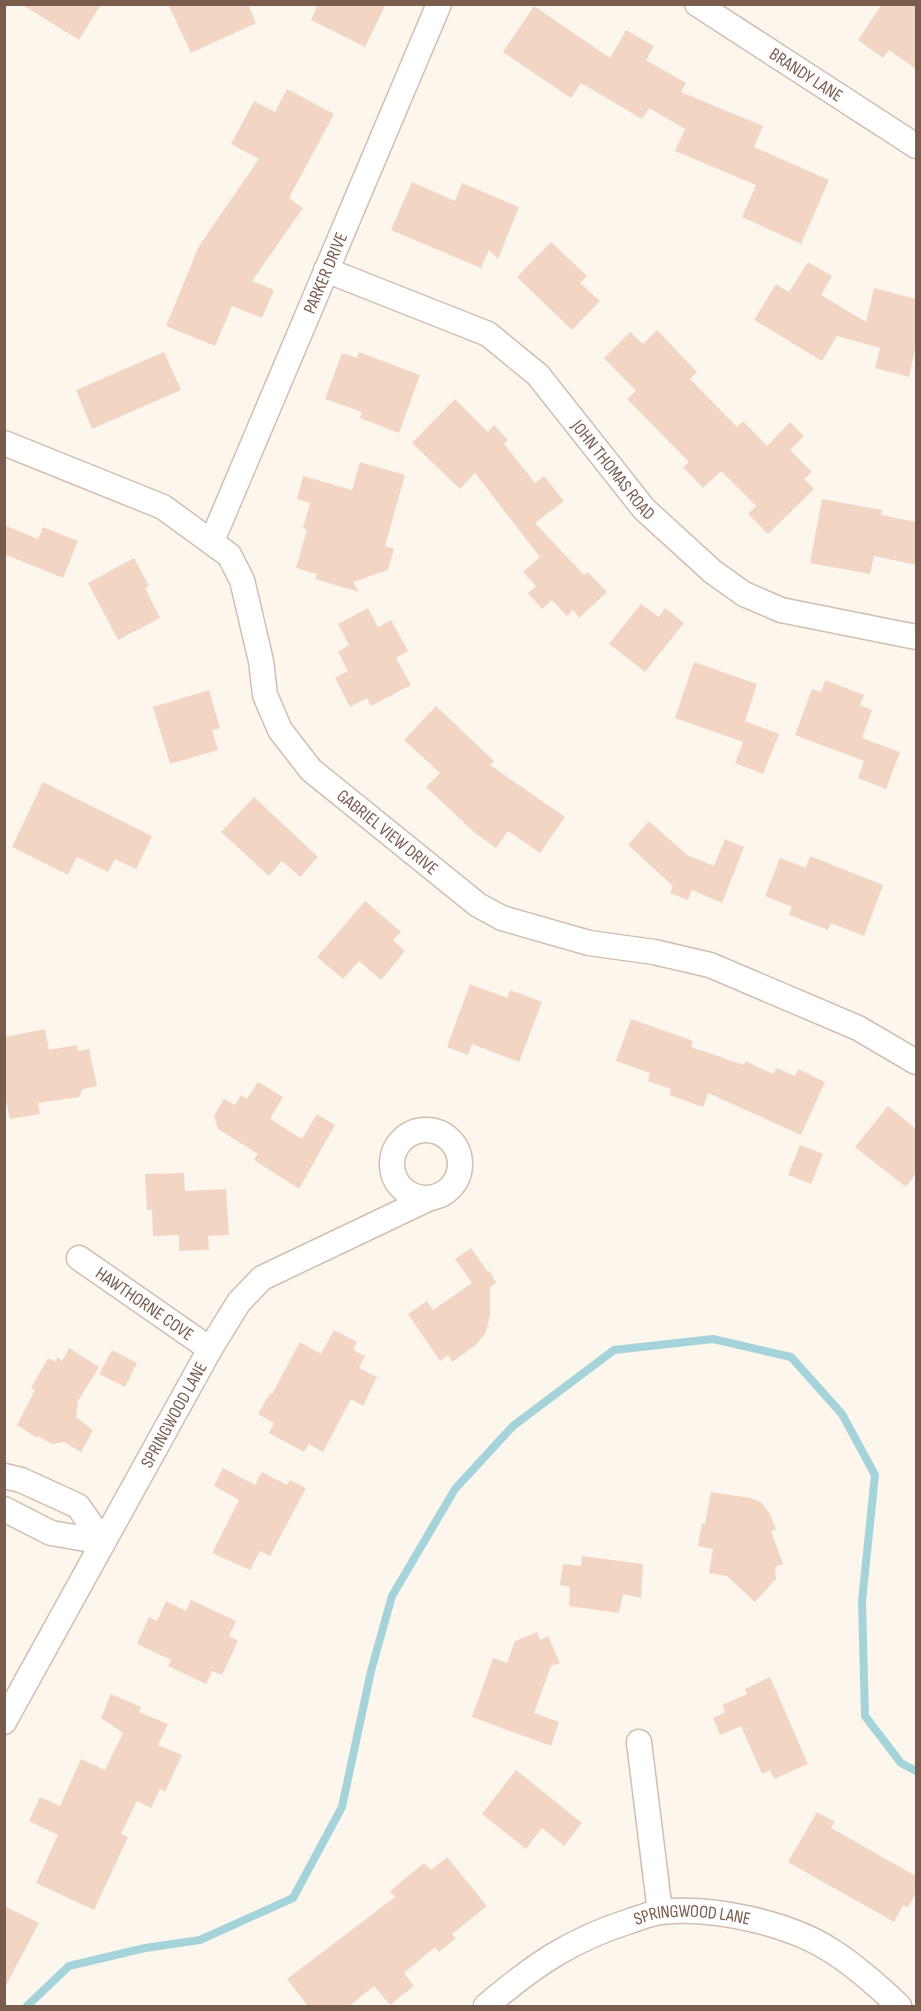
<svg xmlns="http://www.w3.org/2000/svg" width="921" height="2011" viewBox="0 0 921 2011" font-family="'Sofia Sans Condensed',sans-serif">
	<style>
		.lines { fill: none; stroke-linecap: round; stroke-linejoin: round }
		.stream { stroke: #a5d3da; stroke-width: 8 }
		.building { fill: #f3d5c3 }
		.minor-casing { stroke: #d1beb0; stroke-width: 27 }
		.minor { stroke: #fff; stroke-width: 24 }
		.labels { text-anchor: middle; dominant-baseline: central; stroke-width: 4.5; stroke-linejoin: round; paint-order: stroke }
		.street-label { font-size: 18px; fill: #7a5c4d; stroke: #fffaf3 }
	</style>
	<rect width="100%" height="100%" fill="#fdf6ec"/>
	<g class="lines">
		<path class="stream" d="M27 2006 69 1966 145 1948 200 1940 293 1898 342 1807 371 1671 392 1596 455 1489 513 1426 614 1350 713 1339 791 1357 842 1414 875 1475 862 1601 865 1716 901 1763 916 1771"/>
	</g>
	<path class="building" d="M21 4H101L79 40Z
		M168 4H248L256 23 191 53Z
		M318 4H386L365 47 311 20Z
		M882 4H916V69L889 50 883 58 858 40Z
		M534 6 610 58 626 30 654 46 646 60 686 83 681 92 763 126 754 147 829 180 801 244 742 217 756 185 675 151 685 129 649 108 642 119 581 83 571 98 503 52Z
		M287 89 334 114 289 198 303 208 252 281 274 290 262 318 232 306 215 346 166 326 199 246 259 159 231 144 254 101 275 112Z
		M412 182 455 201 462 183 519 207 498 259 489 250 481 268 391 230Z
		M551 242 587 276 580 283 600 301 572 330 517 277Z
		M808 262 832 276 821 295 866 322 874 288 916 299V345L909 377 875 368 880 348 837 336 822 361 754 320 776 284 789 292Z
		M657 330 697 372 690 379 737 427 743 421 767 446 790 422 804 436 790 450 812 472 804 479 814 489 768 534 748 514 756 506 721 471 703 488 683 467 689 462 627 399 636 391 604 358 630 332 643 344Z
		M164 352 181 390 92 429 76 390Z
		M359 352 420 375 399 433 360 418 362 412 325 399 342 353 357 358Z
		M455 399 488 432 494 425 508 440 504 444 535 483 544 476 564 501 535 523 584 575 588 572 607 592 579 618 573 610 567 616 552 600 542 609 528 593 536 586 523 572 540 557 475 473 460 489 412 443Z
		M360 462 405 475 385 546 394 549 388 570 353 582 359 592 315 579 317 574 296 568 307 530 303 528 310 503 297 499 303 476 352 490Z
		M822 499 882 510 881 515 916 522V565L874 556 870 574 810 563Z
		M4 525 38 539 43 527 78 541 63 578 4 554Z
		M134 558 149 586 145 588 160 618 118 640 88 583Z
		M641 604 659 617 665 608 684 623 645 672 609 644Z
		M368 608 378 627 391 620 408 651 396 658 411 685 371 706 367 698 350 707 335 678 348 671 338 652 349 645 338 624Z
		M694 662 757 684 745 721 779 734 763 774 735 763 743 742 675 718Z
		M825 680 864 695 860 705 872 710 862 738 900 752 886 789 858 778 864 761 795 735 812 689 821 692Z
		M209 690 220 728 212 730 218 750 170 764 153 707Z
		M436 706 494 761 490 765 565 817 540 853 508 831 496 848 474 832 426 787 440 773 404 740Z
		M43 782 152 836 136 869 115 859 108 872 77 857 68 875 12 847Z
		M254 797 318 857 300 877 282 861 269 876 221 832Z
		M649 821 687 855 714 866 725 839 744 847 722 903 692 890 688 900 670 893 673 886 628 845Z
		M810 856 883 885 864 936 831 923 828 930 789 915 792 907 765 896 780 858 806 868Z
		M365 901 401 932 393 940 405 951 381 980 359 961 343 979 317 957Z
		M470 984 507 998 510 990 542 1002 519 1062 472 1044 468 1055 447 1047Z
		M631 1019 693 1041 691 1047 744 1065 745 1061 773 1074 777 1068 795 1076 798 1069 825 1082 801 1135 708 1093 703 1107 669 1095 671 1089 648 1081 650 1073 616 1061Z
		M45 1029 49 1050 77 1045 78 1051 89 1049 97 1086 83 1089 79 1097 38 1103 40 1114 10 1119 4 1093V1037Z
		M258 1082 283 1097 270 1119 302 1139 317 1114 335 1125 299 1189 254 1160 258 1154 218 1129 214 1116 224 1099 235 1105 241 1095 247 1099Z
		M888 1106 916 1129V1173L906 1187 855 1147Z
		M800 1145 823 1154 811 1184 788 1175Z
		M184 1173 185 1191 226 1189 229 1235 208 1236 209 1250 179 1251V1235L153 1236 152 1210H147L145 1174Z
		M471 1248 488 1272 490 1271 496 1283 490 1287V1315L486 1332 476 1345 452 1362 448 1355 440 1361 408 1314 427 1301 433 1310 472 1283 455 1259Z
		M334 1330 357 1342 353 1350 365 1356 359 1368 377 1377 363 1406 351 1399 323 1452 309 1444 304 1452 269 1433 274 1423 258 1414 270 1393 272 1394 300 1342 321 1354Z
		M69 1348 99 1367 78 1401 76 1417 93 1430 81 1452 64 1442 52 1444 38 1436 37 1438 17 1425 35 1390 31 1388 48 1358 56 1362 57 1357 62 1361Z
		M112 1350 137 1363 125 1387 99 1374Z
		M223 1468 255 1485 262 1472 287 1485 290 1480 306 1488 270 1556 260 1551 250 1570 212 1553 239 1500 214 1486Z
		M711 1492 751 1498 762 1503 770 1514 776 1529 771 1531 783 1564 775 1567 776 1579 755 1602 727 1576 709 1573 713 1549 698 1546 702 1523 705 1524Z
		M582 1556 643 1564 641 1598 623 1594 619 1613 569 1606 570 1587 560 1585 563 1564 581 1566Z
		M191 1600 236 1621 229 1636 238 1641 222 1675 212 1671 206 1684 168 1666 171 1660 137 1644 149 1617 157 1621 166 1601 186 1611Z
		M537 1632 540 1640 548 1636 560 1663 551 1666 534 1713 559 1722 551 1746 472 1717 493 1658 507 1663 515 1641Z
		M770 1677 808 1764 774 1779 770 1770 762 1774 741 1726 720 1735 713 1718 725 1712 722 1705 747 1694 745 1689Z
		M111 1694 141 1707 139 1712 168 1724 158 1745 182 1755 165 1792 160 1789 151 1808 137 1801 121 1834 128 1837 94 1910 36 1883 58 1835 29 1821 40 1797 60 1806 81 1759 105 1770 123 1733 101 1718Z
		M516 1770 582 1823 564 1846 542 1828 526 1849 482 1814Z
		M817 1812 835 1822 831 1828 916 1876V1893L908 1907 903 1905 894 1922 788 1862Z
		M447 1857 487 1906 452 1934 456 1938 439 1952 435 1947 404 1973 414 1986 390 2005 374 1986 348 2007H309L287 1979 395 1897 390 1891 424 1863 431 1870Z
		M4 1906 39 1923 4 1989Z"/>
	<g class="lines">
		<g class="minor-casing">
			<g id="minor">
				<path id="s1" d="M697 4 916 146"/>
				<path id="s2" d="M326 270 488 334 538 375 644 509 713 572 744 594 781 610 916 637"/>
				<path id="s3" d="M4 443 163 507 229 555 242 580 261 661 265 695 280 730 311 770 478 905 502 918 589 943 654 952 710 965 858 1028 916 1062"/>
				<path id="s4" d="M212 541 439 4"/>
				<circle cx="426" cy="1164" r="34"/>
				<path id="s5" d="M79 1258 210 1349"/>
				<path d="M4 1476 21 1480 78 1506 103 1542"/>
				<path d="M4 1509 51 1533 103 1542"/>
				<path id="s6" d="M4 1722 210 1349 239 1302 262 1278 430 1198"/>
				<path d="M639 1742 660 1912"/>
				<path id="s7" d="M486 2006C533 1966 570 1940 630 1921 640 1918 651 1913 661 1912 712 1906 789 1923 832 1951 857 1967 878 1986 899 2006"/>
			</g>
		</g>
		<use href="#minor" class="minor"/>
	</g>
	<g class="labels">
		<g class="street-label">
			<text stroke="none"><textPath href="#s1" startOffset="130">BRANDY LANE</textPath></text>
			<text stroke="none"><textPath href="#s4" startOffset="291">PARKER DRIVE</textPath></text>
			<text stroke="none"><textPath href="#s2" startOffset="360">JOHN THOMAS ROAD</textPath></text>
			<text stroke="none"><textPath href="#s3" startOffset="586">GABRIEL VIEW DRIVE</textPath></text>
			<text stroke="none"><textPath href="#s5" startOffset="80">HAWTHORNE COVE</textPath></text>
			<text stroke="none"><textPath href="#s6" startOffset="351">SPRINGWOOD LANE</textPath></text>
			<text stroke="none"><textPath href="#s7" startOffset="232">SPRINGWOOD LANE</textPath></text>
		</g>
	</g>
	<rect width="921" height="2011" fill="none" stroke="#7a5c4d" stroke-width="12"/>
</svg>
